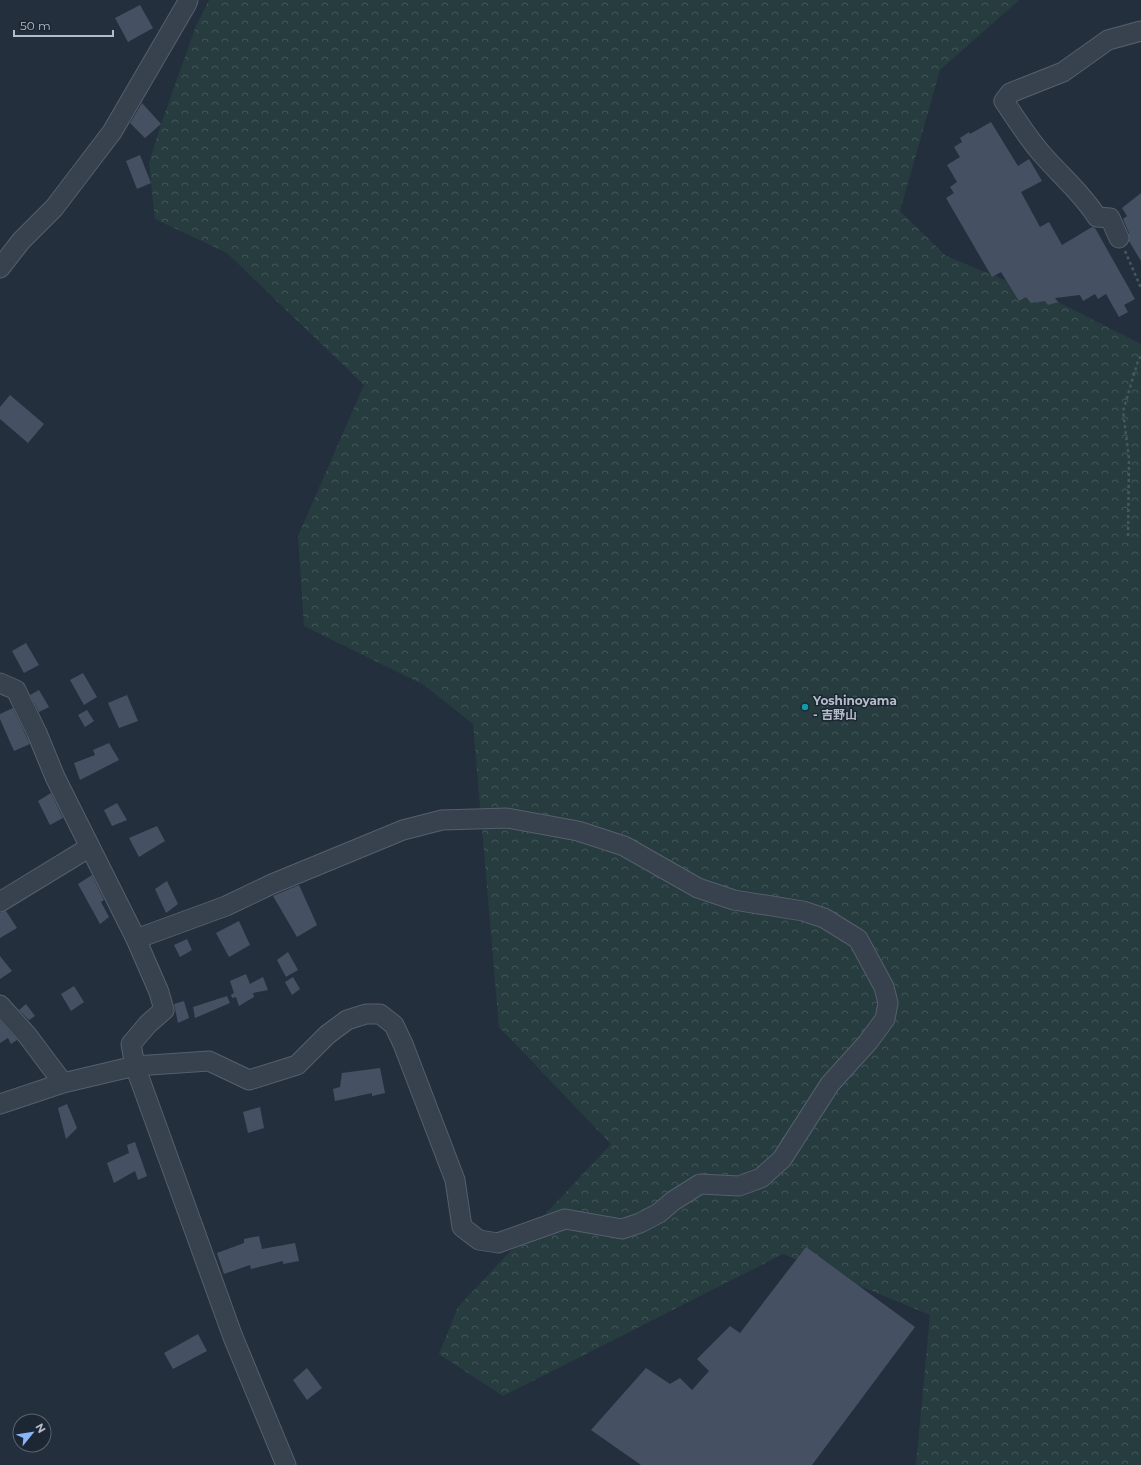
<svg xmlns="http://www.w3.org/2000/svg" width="1141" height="1465" viewBox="0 0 1141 1465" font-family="Montserrat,'Noto Sans JP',sans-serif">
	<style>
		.forest { fill: url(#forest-crowns) }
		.building { fill: #455162 }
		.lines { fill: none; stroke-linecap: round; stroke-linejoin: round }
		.minor-casing { stroke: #565f6c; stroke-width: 21 }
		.path { stroke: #44595c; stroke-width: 2.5; stroke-dasharray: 3 3; stroke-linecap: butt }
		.minor { stroke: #38414e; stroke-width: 19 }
		.culture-dot { fill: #0f9aa8; stroke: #1d2633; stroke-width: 1.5 }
		.labels { text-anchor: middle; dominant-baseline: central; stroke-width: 3; stroke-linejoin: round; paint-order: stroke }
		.poi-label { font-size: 12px; font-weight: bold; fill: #b4bcc9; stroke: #1d2633; text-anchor: start }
	</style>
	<defs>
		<pattern id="forest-crowns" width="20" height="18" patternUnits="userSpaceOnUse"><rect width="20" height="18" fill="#263c3f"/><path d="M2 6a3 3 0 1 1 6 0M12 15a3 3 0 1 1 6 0" fill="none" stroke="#435659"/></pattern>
	</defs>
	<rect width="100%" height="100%" fill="#242f3e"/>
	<path class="forest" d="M209 0H1019L940 70 900 211 946 256 1058 302 1141 344V1465H916L930 1315 783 1254 503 1396 439 1354 458 1307 611 1144 499 1027 473 724 424 685 304 626 298 536 364 385 227 253 155 219 149 163 161 124 196 26Z"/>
	<path class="building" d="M140 5 153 28 128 42 115 18Z
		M142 103 161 124 145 138 130 123Z
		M991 122 1018 166 1029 159 1042 181 1021 192 1040 227 1049 222 1062 245 1092 227 1095 228 1135 299 1124 305 1128 312 1119 317 1106 294 1098 299 1095 294 1083 301 1080 295 1055 298 1058 302 1048 305 1045 301 1031 303 1026 297 1019 301 1001 272 992 277 946 198 954 193 950 187 957 182 947 165 960 157 954 147 962 142 960 138 969 132 970 134Z
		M140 155 151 183 137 189 126 161Z
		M1141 193V261L1129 241V233L1123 219 1127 216 1122 208Z
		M10 395 44 424 28 443 0 419V407Z
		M26 643 39 665 24 673 12 651Z
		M83 673 97 697 84 705 70 680Z
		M39 690 49 707 39 712 30 695Z
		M127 695 138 721 119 728 108 703Z
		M13 708 30 744 14 751 0 719V714Z
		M87 710 94 721 85 727 78 715Z
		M109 743 119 760 80 780 74 763 95 755 93 750Z
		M51 793 63 818 50 825 38 801Z
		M117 803 127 820 112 826 104 810Z
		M157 826 165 841 139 857 129 838Z
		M92 875 104 900 101 902 109 917 100 924 78 884Z
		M167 881 178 904 166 913 155 889Z
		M299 885 317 925 297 937 273 896Z
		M6 911 17 928 0 938V913Z
		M239 921 250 945 229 957 216 933Z
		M187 939 192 950 180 957 174 945Z
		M288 952 298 970 286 977 277 960Z
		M0 956 12 971 0 979Z
		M246 974 250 984 263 977 268 990 253 993 254 997 239 1006 236 997 232 998 231 995 234 993 230 981Z
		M293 977 300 989 292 995 285 982Z
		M74 986 84 1002 71 1011 61 994Z
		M227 996 230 1003 195 1018 193 1007Z
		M184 1001 189 1018 178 1023 174 1004Z
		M26 1004 35 1016 29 1020 19 1010Z
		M0 1021 17 1040 11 1044 8 1038 0 1043Z
		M380 1068 385 1093 372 1096V1093L335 1101 333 1089 340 1087 342 1073Z
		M67 1104 77 1128 66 1139 58 1108Z
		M260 1107 264 1128 248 1133 243 1112Z
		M135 1142 147 1176 138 1180 135 1171 114 1183 107 1163 129 1153 127 1145Z
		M259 1236 262 1249 295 1243 299 1261 283 1264V1261L251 1269 250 1265 224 1274 217 1253 244 1243V1239Z
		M806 1247 915 1327 812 1465H641L591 1430 646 1368 670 1384 680 1378 692 1390 709 1371 697 1359 730 1326 740 1333Z
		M198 1334 207 1351 173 1369 164 1353Z
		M307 1368 322 1388 307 1400 293 1380Z"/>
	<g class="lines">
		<g class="minor-casing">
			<path id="minor" d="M1119 238 1110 218 1097 217C1082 193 1060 175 1042 154 1028 138 1016 119 1004 101L1010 93 1063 72 1108 40 1141 31
				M0 268 21 241 54 208 112 132 186 5 188 0
				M0 683 16 690 37 733 55 777 136 939 159 992 164 1010 148 1024 131 1044 135 1066 233 1337 286 1465
				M0 902 90 847
				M0 1005 27 1035 63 1083
				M0 1104 63 1083 135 1066 209 1061 249 1080 297 1065 327 1035 347 1020 366 1014H380L394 1025 403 1044 455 1180 462 1227 479 1240 498 1243 565 1219 622 1229 640 1223 659 1213 673 1201 700 1184 739 1186 761 1178 782 1159 830 1084 868 1042 885 1019 888 1003 884 987 858 939 824 918 803 911 734 900 698 888 624 846 578 831 507 818 442 820 403 830 272 884 226 906 136 939"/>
		</g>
		<path class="path" d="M1125 251 1141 288
			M1128 536 1129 459 1123 411 1138 361 1141 356"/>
		<use href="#minor" class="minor"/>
	</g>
	<circle class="culture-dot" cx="805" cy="707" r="4"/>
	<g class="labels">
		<g class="poi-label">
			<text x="813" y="700">Yoshinoyama<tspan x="813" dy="14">- 吉野山</tspan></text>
		</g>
	</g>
	<g transform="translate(32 1433) rotate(60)"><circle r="19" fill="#1d2633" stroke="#59626f"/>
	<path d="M0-3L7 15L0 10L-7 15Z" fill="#8ab4f8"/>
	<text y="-6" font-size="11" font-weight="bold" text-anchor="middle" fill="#b4bcc9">N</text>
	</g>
	<path d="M14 30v6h99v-6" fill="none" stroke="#b4bcc9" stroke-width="2"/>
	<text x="20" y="30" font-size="12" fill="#b4bcc9" stroke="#1d2633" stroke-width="3" paint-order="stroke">50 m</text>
</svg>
